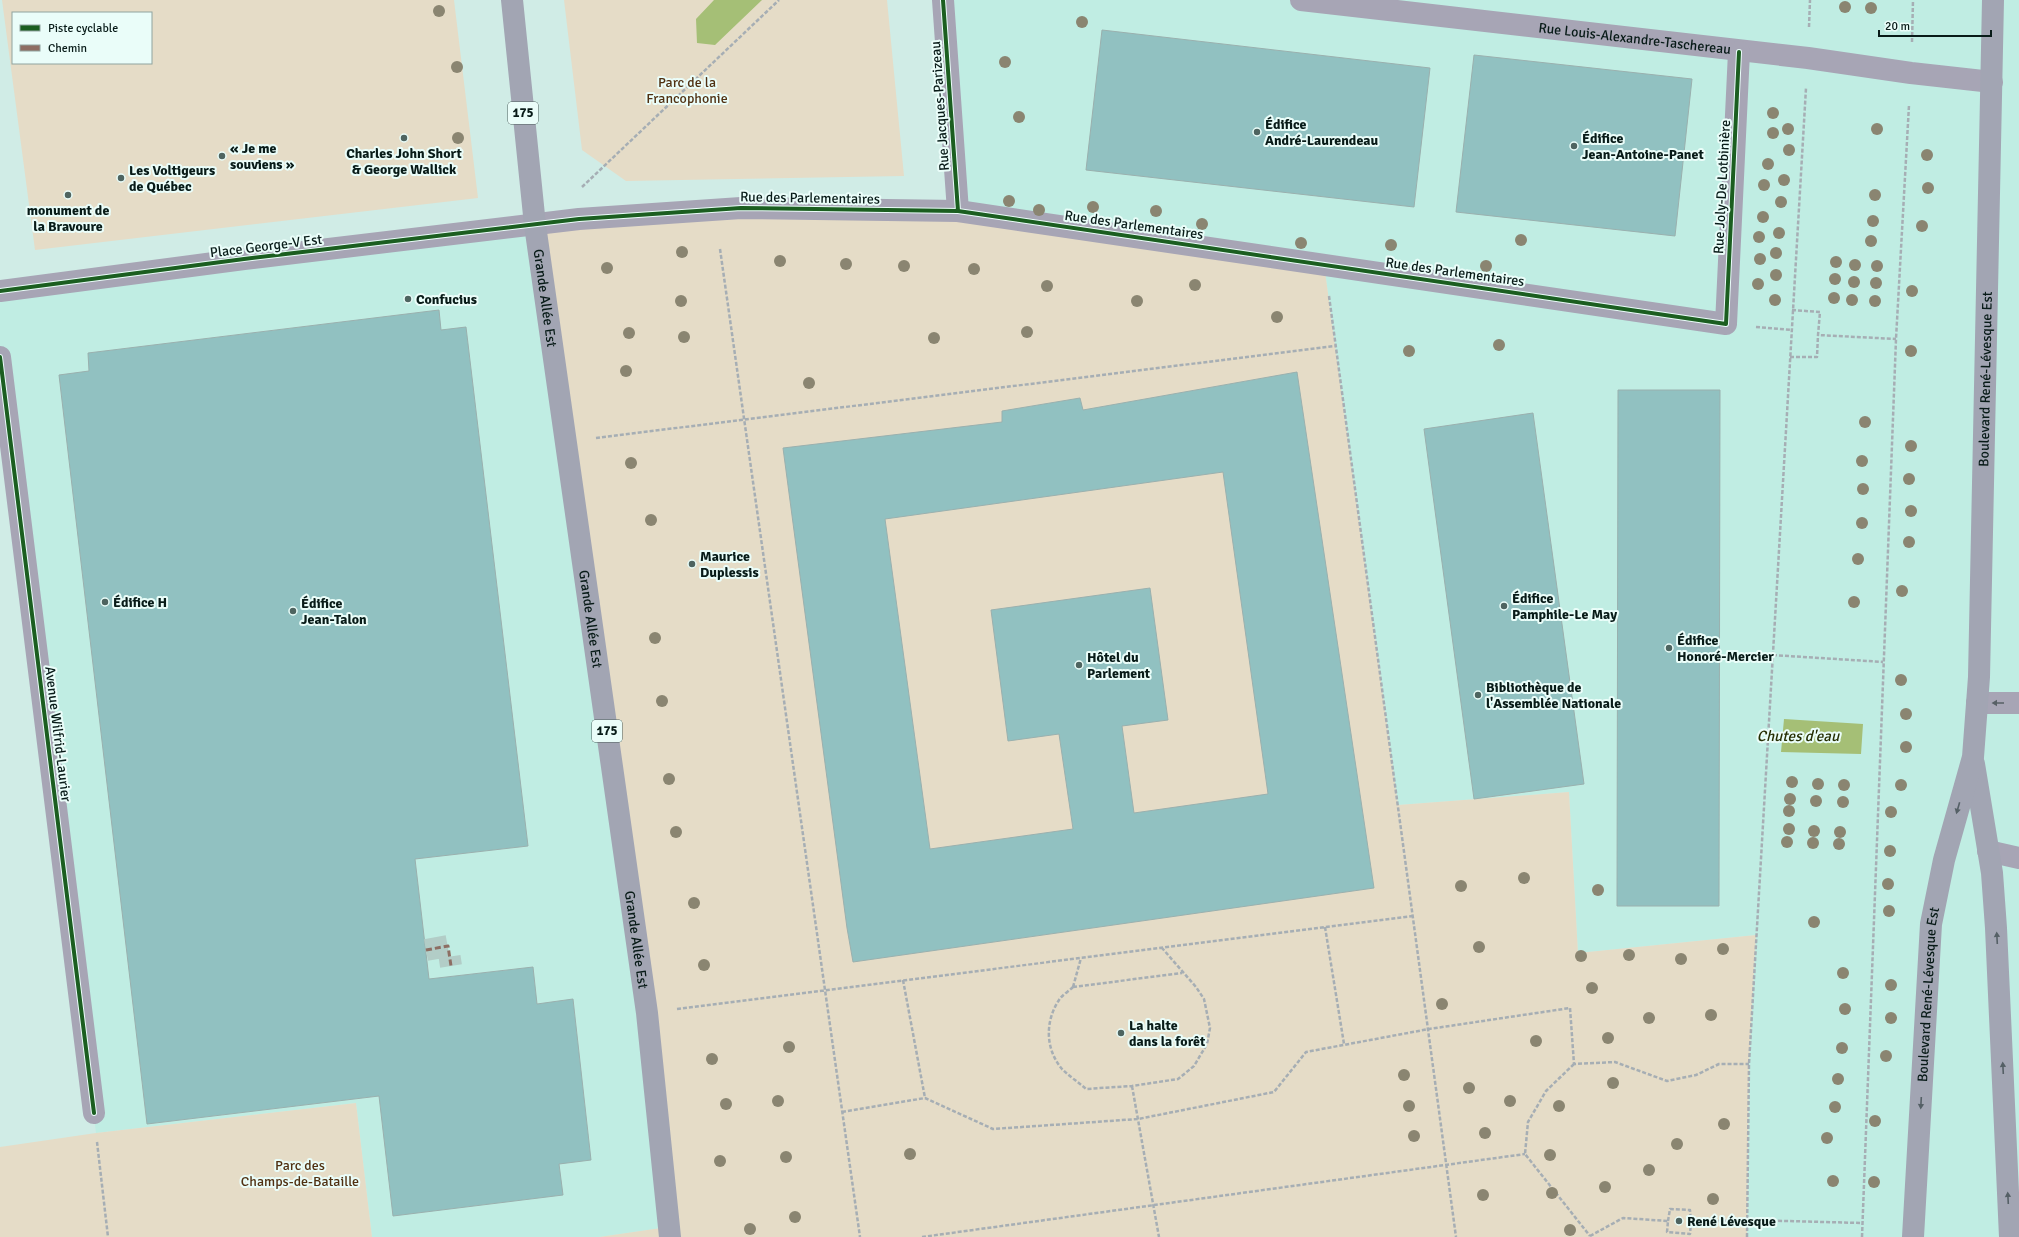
<svg xmlns="http://www.w3.org/2000/svg" width="2019" height="1237" viewBox="0 0 2019 1237" font-family="Signika,sans-serif">
	<style>
		.built { fill: #c0ede3 }
		.green { fill: #e5dcc7; fill-rule: evenodd }
		.water { fill: #a5bf76 }
		.building { fill: #91c1c1; stroke: #9ab0ae; fill-rule: evenodd }
		.lines { fill: none; stroke-linecap: round; stroke-linejoin: round }
		.minor-tunnel { stroke: #b2cdc7; stroke-width: 22; stroke-dasharray: 22 11; stroke-linecap: butt }
		.path { stroke: #a6aeb4; stroke-width: 2.5; stroke-dasharray: 4 2; stroke-linecap: butt }
		.minor { stroke: #a7a5b5; stroke-width: 22 }
		.major { stroke: #a2a5b3; stroke-width: 22 }
		.quiet { stroke: #8d6e63; stroke-width: 3; stroke-dasharray: 6 3; stroke-linecap: butt }
		.cycleway-casing { stroke: #eafdf9; stroke-width: 6 }
		.cycleway { stroke: #1b5e20; stroke-width: 4 }
		.tree { fill: #8a8571 }
		.oneway { fill: #586066 }
		.oneway2 { fill: #556066 }
		.poi-dot { fill: #4e6460; stroke: #eafdf9; stroke-width: 1.5 }
		.labels { text-anchor: middle; dominant-baseline: central; stroke-width: 4; stroke-linejoin: round; paint-order: stroke }
		.shield { fill: #eafdf9; stroke: #4c5f5c; stroke-width: 1 }
		.shield-label { font-size: 13px; font-weight: bold; fill: #081b18 }
		.street-label { font-size: 14px; fill: #081b18; stroke: #eafdf9 }
		.park-label { font-size: 14px; fill: #503011; stroke: #eafdf9 }
		.poi-label { font-size: 14px; font-weight: bold; fill: #081b18; stroke: #eafdf9; text-anchor: start }
		.water-label { font-size: 15px; font-style: italic; fill: #252e03; stroke: #eafdf9 }
	</style>
	<rect width="100%" height="100%" fill="#d0ece6"/>
	<path class="built" d="M943 0H2019V1237H1747L1749 1064 1756 935 1578 953 1569 792 1398 805 1324 264 958 211Z
		M535 225 669 1227 599 1237H372L356 1103 96 1133 0 357V291Z"/>
	<path class="green" d="M2 0H454L478 198 35 250ZM13 13H151V63H13Z
		M564 0H887L904 176 626 181 582 150Z
		M958 211 1324 264 1398 805 1569 792 1578 953 1756 935 1749 1064 1747 1237H599L668 1227 535 225Z
		M356 1103 372 1237H0V1147L96 1133Z"/>
	<path class="water" d="M714 0H762L715 45 697 43 696 19Z
		M1784 719 1863 724 1861 754 1781 752Z"/>
	<path class="building" d="M1102 30 1430 68 1414 207 1086 170Z
		M1474 55 1692 79 1675 236 1456 212Z
		M439 310 441 330 466 327 528 846 415 859 429 979 533 967 537 1004 573 999 591 1160 559 1164 563 1195 393 1216 379 1096 147 1124 59 375 89 371 88 353Z
		M1297 372 1374 888 853 962 847 928 783 448 1002 422V411L1080 398 1083 410ZM1223 472 1268 794 1134 813 1122 726 1168 720 1150 588 991 610 1008 741 1059 734 1073 829 930 849 885 519Z
		M1618 390H1720L1719 906H1617Z
		M1533 413 1584 784 1474 799 1424 429Z"/>
	<g class="lines">
		<path class="minor-tunnel" d="M426 950 448 946 451 966"/>
		<path class="path" d="M1809 27 1810 0
			M1912 42 1913 0
			M582 187 779 0
			M720 249 860 1237
			M1329 296 1456 1237
			M1792 310 1820 312 1818 335 1896 339
			M1756 327 1792 330
			M1790 357H1817L1818 335
			M596 438 1335 346
			M1773 655 1883 662
			M1325 927 1344 1044
			M903 980 925 1098
			M1073 987C1069 991 1062 995 1059 1000 1045 1021 1045 1049 1062 1069 1069 1076 1078 1082 1086 1089L1132 1086 1178 1079 1194 1066 1207 1044 1210 1028 1204 999 1196 987 1162 948
			M1073 987 1182 973
			M1073 987 1081 958
			M677 1009 1413 916
			M1574 1064 1546 1091 1528 1122 1525 1154 1590 1236
			M1132 1086 1159 1237
			M842 1112 925 1098 993 1129 1138 1119 1274 1092 1306 1052 1429 1029 1570 1008 1574 1064 1615 1062 1667 1081 1696 1075 1719 1064H1749
			M97 1142 108 1237
			M1668 1221 1670 1209 1690 1210 1691 1222
			M1590 1236 1623 1218 1668 1221 1667 1232 1690 1234 1691 1222 1748 1220 1862 1223
			M922 1237 1525 1154
			M1747 1237 1749 1064 1806 88
			M1862 1237 1896 339 1909 105"/>
		<g class="minor">
			<path d="M943 0 958 211"/>
			<path id="s1" d="M1301 0 1808 58 1911 73 1992 82"/>
			<path d="M0 291 244 259 579 219 741 208 958 211 1726 324 1739 52"/>
			<path d="M0 357 94 1113"/>
			<path d="M1977 703H2019"/>
			<path d="M1988 851 2019 858"/>
		</g>
		<g class="major">
			<path id="s2" d="M512 0 535 225 647 1013 670 1237"/>
			<path d="M1974 764 1992 873 1996 928 2010 1237"/>
			<path id="s3" d="M1913 1237 1931 924 1944 860 1973 757 1979 677 1993 0"/>
		</g>
		<path class="quiet" d="M426 950 448 946 451 966"/>
		<g class="cycleway-casing">
			<path id="cycleway" d="M943 0 958 211
				M0 291 244 259 579 219 741 208 958 211 1726 324 1739 52
				M0 357 94 1113"/>
		</g>
		<use href="#cycleway" class="cycleway"/>
	</g>
	<g class="tree">
		<circle cx="1845" cy="7" r="6"/>
		<circle cx="1871" cy="8" r="6"/>
		<circle cx="439" cy="11" r="6"/>
		<circle cx="1082" cy="22" r="6"/>
		<circle cx="1005" cy="62" r="6"/>
		<circle cx="457" cy="67" r="6"/>
		<circle cx="1773" cy="113" r="6"/>
		<circle cx="1019" cy="117" r="6"/>
		<circle cx="1788" cy="129" r="6"/>
		<circle cx="1877" cy="129" r="6"/>
		<circle cx="1773" cy="133" r="6"/>
		<circle cx="458" cy="138" r="6"/>
		<circle cx="1789" cy="150" r="6"/>
		<circle cx="1927" cy="155" r="6"/>
		<circle cx="1768" cy="164" r="6"/>
		<circle cx="1784" cy="180" r="6"/>
		<circle cx="1764" cy="185" r="6"/>
		<circle cx="1928" cy="188" r="6"/>
		<circle cx="1875" cy="195" r="6"/>
		<circle cx="1009" cy="201" r="6"/>
		<circle cx="1781" cy="202" r="6"/>
		<circle cx="1093" cy="207" r="6"/>
		<circle cx="1039" cy="210" r="6"/>
		<circle cx="1156" cy="211" r="6"/>
		<circle cx="1763" cy="217" r="6"/>
		<circle cx="1873" cy="221" r="6"/>
		<circle cx="1202" cy="224" r="6"/>
		<circle cx="1922" cy="226" r="6"/>
		<circle cx="1779" cy="233" r="6"/>
		<circle cx="1759" cy="237" r="6"/>
		<circle cx="1521" cy="240" r="6"/>
		<circle cx="1871" cy="241" r="6"/>
		<circle cx="1301" cy="243" r="6"/>
		<circle cx="1391" cy="245" r="6"/>
		<circle cx="682" cy="252" r="6"/>
		<circle cx="1776" cy="253" r="6"/>
		<circle cx="1760" cy="259" r="6"/>
		<circle cx="780" cy="261" r="6"/>
		<circle cx="1836" cy="262" r="6"/>
		<circle cx="846" cy="264" r="6"/>
		<circle cx="1855" cy="265" r="6"/>
		<circle cx="904" cy="266" r="6"/>
		<circle cx="1486" cy="266" r="6"/>
		<circle cx="1877" cy="266" r="6"/>
		<circle cx="607" cy="268" r="6"/>
		<circle cx="974" cy="269" r="6"/>
		<circle cx="1776" cy="275" r="6"/>
		<circle cx="1835" cy="279" r="6"/>
		<circle cx="1854" cy="282" r="6"/>
		<circle cx="1876" cy="283" r="6"/>
		<circle cx="1758" cy="284" r="6"/>
		<circle cx="1195" cy="285" r="6"/>
		<circle cx="1047" cy="286" r="6"/>
		<circle cx="1912" cy="291" r="6"/>
		<circle cx="1834" cy="298" r="6"/>
		<circle cx="1775" cy="300" r="6"/>
		<circle cx="1852" cy="300" r="6"/>
		<circle cx="681" cy="301" r="6"/>
		<circle cx="1137" cy="301" r="6"/>
		<circle cx="1875" cy="301" r="6"/>
		<circle cx="1277" cy="317" r="6"/>
		<circle cx="1027" cy="332" r="6"/>
		<circle cx="629" cy="333" r="6"/>
		<circle cx="684" cy="337" r="6"/>
		<circle cx="934" cy="338" r="6"/>
		<circle cx="1499" cy="345" r="6"/>
		<circle cx="1409" cy="351" r="6"/>
		<circle cx="1911" cy="351" r="6"/>
		<circle cx="626" cy="371" r="6"/>
		<circle cx="809" cy="383" r="6"/>
		<circle cx="1865" cy="422" r="6"/>
		<circle cx="1911" cy="446" r="6"/>
		<circle cx="1862" cy="461" r="6"/>
		<circle cx="631" cy="463" r="6"/>
		<circle cx="1909" cy="479" r="6"/>
		<circle cx="1863" cy="489" r="6"/>
		<circle cx="1911" cy="511" r="6"/>
		<circle cx="651" cy="520" r="6"/>
		<circle cx="1862" cy="523" r="6"/>
		<circle cx="1909" cy="542" r="6"/>
		<circle cx="1858" cy="559" r="6"/>
		<circle cx="1902" cy="591" r="6"/>
		<circle cx="1854" cy="602" r="6"/>
		<circle cx="655" cy="638" r="6"/>
		<circle cx="1901" cy="680" r="6"/>
		<circle cx="662" cy="701" r="6"/>
		<circle cx="1906" cy="714" r="6"/>
		<circle cx="1906" cy="747" r="6"/>
		<circle cx="669" cy="779" r="6"/>
		<circle cx="1792" cy="782" r="6"/>
		<circle cx="1818" cy="784" r="6"/>
		<circle cx="1844" cy="785" r="6"/>
		<circle cx="1901" cy="785" r="6"/>
		<circle cx="1790" cy="799" r="6"/>
		<circle cx="1816" cy="801" r="6"/>
		<circle cx="1843" cy="802" r="6"/>
		<circle cx="1789" cy="811" r="6"/>
		<circle cx="1891" cy="812" r="6"/>
		<circle cx="1789" cy="829" r="6"/>
		<circle cx="1814" cy="831" r="6"/>
		<circle cx="676" cy="832" r="6"/>
		<circle cx="1840" cy="832" r="6"/>
		<circle cx="1787" cy="842" r="6"/>
		<circle cx="1813" cy="843" r="6"/>
		<circle cx="1839" cy="844" r="6"/>
		<circle cx="1890" cy="851" r="6"/>
		<circle cx="1524" cy="878" r="6"/>
		<circle cx="1888" cy="884" r="6"/>
		<circle cx="1461" cy="886" r="6"/>
		<circle cx="1598" cy="890" r="6"/>
		<circle cx="694" cy="903" r="6"/>
		<circle cx="1889" cy="911" r="6"/>
		<circle cx="1814" cy="922" r="6"/>
		<circle cx="1479" cy="947" r="6"/>
		<circle cx="1723" cy="949" r="6"/>
		<circle cx="1629" cy="955" r="6"/>
		<circle cx="1581" cy="956" r="6"/>
		<circle cx="1681" cy="959" r="6"/>
		<circle cx="704" cy="965" r="6"/>
		<circle cx="1843" cy="973" r="6"/>
		<circle cx="1891" cy="985" r="6"/>
		<circle cx="1592" cy="988" r="6"/>
		<circle cx="1442" cy="1004" r="6"/>
		<circle cx="1845" cy="1009" r="6"/>
		<circle cx="1711" cy="1015" r="6"/>
		<circle cx="1649" cy="1018" r="6"/>
		<circle cx="1891" cy="1018" r="6"/>
		<circle cx="1608" cy="1038" r="6"/>
		<circle cx="1536" cy="1041" r="6"/>
		<circle cx="789" cy="1047" r="6"/>
		<circle cx="1842" cy="1048" r="6"/>
		<circle cx="1886" cy="1056" r="6"/>
		<circle cx="712" cy="1059" r="6"/>
		<circle cx="1404" cy="1075" r="6"/>
		<circle cx="1838" cy="1079" r="6"/>
		<circle cx="1613" cy="1083" r="6"/>
		<circle cx="1469" cy="1088" r="6"/>
		<circle cx="778" cy="1101" r="6"/>
		<circle cx="1510" cy="1101" r="6"/>
		<circle cx="726" cy="1104" r="6"/>
		<circle cx="1409" cy="1106" r="6"/>
		<circle cx="1559" cy="1106" r="6"/>
		<circle cx="1835" cy="1107" r="6"/>
		<circle cx="1875" cy="1121" r="6"/>
		<circle cx="1724" cy="1124" r="6"/>
		<circle cx="1485" cy="1133" r="6"/>
		<circle cx="1414" cy="1136" r="6"/>
		<circle cx="1827" cy="1138" r="6"/>
		<circle cx="1677" cy="1144" r="6"/>
		<circle cx="910" cy="1154" r="6"/>
		<circle cx="1550" cy="1155" r="6"/>
		<circle cx="786" cy="1157" r="6"/>
		<circle cx="720" cy="1161" r="6"/>
		<circle cx="1649" cy="1170" r="6"/>
		<circle cx="1833" cy="1181" r="6"/>
		<circle cx="1874" cy="1182" r="6"/>
		<circle cx="1605" cy="1187" r="6"/>
		<circle cx="1552" cy="1193" r="6"/>
		<circle cx="1483" cy="1195" r="6"/>
		<circle cx="1713" cy="1199" r="6"/>
		<circle cx="795" cy="1217" r="6"/>
		<circle cx="750" cy="1229" r="6"/>
		<circle cx="1570" cy="1230" r="6"/>
	</g>
	<defs><path id="oneway-solid" d="M-6-.8H1V-3.2L6.5 0L1 3.2V.8H-6Z"/></defs>
	<use class="oneway" href="#oneway-solid" transform="translate(1998 703) rotate(-180)"/>
	<g class="oneway2">
		<use href="#oneway-solid" transform="translate(1958 808) rotate(106)"/>
		<use href="#oneway-solid" transform="translate(1997 938) rotate(-93)"/>
		<use href="#oneway-solid" transform="translate(2003 1068) rotate(-93)"/>
		<use href="#oneway-solid" transform="translate(1921 1103) rotate(93)"/>
		<use href="#oneway-solid" transform="translate(2008 1198) rotate(-93)"/>
	</g>
	<g class="poi-dot">
		<circle cx="1257" cy="132" r="4"/>
		<circle cx="404" cy="138" r="4"/>
		<circle cx="1574" cy="146" r="4"/>
		<circle cx="222" cy="156" r="4"/>
		<circle cx="121" cy="178" r="4"/>
		<circle cx="68" cy="195" r="4"/>
		<circle cx="408" cy="299" r="4"/>
		<circle cx="692" cy="564" r="4"/>
		<circle cx="105" cy="602" r="4"/>
		<circle cx="1504" cy="606" r="4"/>
		<circle cx="293" cy="611" r="4"/>
		<circle cx="1669" cy="648" r="4"/>
		<circle cx="1079" cy="665" r="4"/>
		<circle cx="1478" cy="695" r="4"/>
		<circle cx="1121" cy="1033" r="4"/>
		<circle cx="1679" cy="1221" r="4"/>
	</g>
	<g class="labels">
		<g class="shield">
			<rect x="508" y="102" width="30" height="22" rx="3"/>
			<rect x="592" y="720" width="30" height="22" rx="3"/>
		</g>
		<g class="shield-label">
			<text x="523" y="113">175</text>
			<text x="607" y="731">175</text>
		</g>
		<g class="street-label">
			<text stroke="none"><textPath href="#s1" startOffset="336">Rue Louis-Alexandre-Taschereau</textPath></text>
			<text transform="translate(940 106) rotate(-94)">Rue Jacques-Parizeau</text>
			<text transform="translate(1722 187) rotate(-87)">Rue Joly-De Lotbinière</text>
			<text transform="translate(810 198) rotate(1)">Rue des Parlementaires</text>
			<text transform="translate(1134 225) rotate(8)">Rue des Parlementaires</text>
			<text transform="translate(266 246) rotate(-7)">Place George-V Est</text>
			<text transform="translate(1455 272) rotate(8)">Rue des Parlementaires</text>
			<text stroke="none"><textPath href="#s2" startOffset="300">Grande Allée Est</textPath></text>
			<text stroke="none"><textPath href="#s3" startOffset="864">Boulevard René-Lévesque Est</textPath></text>
			<text stroke="none"><textPath href="#s2" startOffset="624">Grande Allée Est</textPath></text>
			<text transform="translate(58 734) rotate(83)">Avenue Wilfrid-Laurier</text>
			<text stroke="none"><textPath href="#s2" startOffset="948">Grande Allée Est</textPath></text>
			<text stroke="none"><textPath href="#s3" startOffset="243">Boulevard René-Lévesque Est</textPath></text>
		</g>
		<g class="park-label">
			<text x="687" y="82">Parc de la<tspan x="687" dy="16">Francophonie</tspan></text>
			<text x="300" y="1165">Parc des<tspan x="300" dy="16">Champs-de-Bataille</tspan></text>
		</g>
		<g class="poi-label">
			<text x="1265" y="124">Édifice<tspan x="1265" dy="16">André-Laurendeau</tspan></text>
			<text x="1582" y="138">Édifice<tspan x="1582" dy="16">Jean-Antoine-Panet</tspan></text>
			<text x="230" y="148">« Je me<tspan x="230" dy="16">souviens »</tspan></text>
			<text x="404" y="153" text-anchor="middle">Charles John Short<tspan x="404" dy="16">&amp; George Wallick</tspan></text>
			<text x="129" y="170">Les Voltigeurs<tspan x="129" dy="16">de Québec</tspan></text>
			<text x="68" y="210" text-anchor="middle">monument de<tspan x="68" dy="16">la Bravoure</tspan></text>
			<text x="416" y="299">Confucius</text>
			<text x="700" y="556">Maurice<tspan x="700" dy="16">Duplessis</tspan></text>
			<text x="1512" y="598">Édifice<tspan x="1512" dy="16">Pamphile-Le May</tspan></text>
			<text x="113" y="602">Édifice H</text>
			<text x="301" y="603">Édifice<tspan x="301" dy="16">Jean-Talon</tspan></text>
			<text x="1677" y="640">Édifice<tspan x="1677" dy="16">Honoré-Mercier</tspan></text>
			<text x="1087" y="657">Hôtel du<tspan x="1087" dy="16">Parlement</tspan></text>
			<text x="1486" y="687">Bibliothèque de<tspan x="1486" dy="16">l'Assemblée Nationale</tspan></text>
			<text x="1129" y="1025">La halte<tspan x="1129" dy="16">dans la forêt</tspan></text>
			<text x="1687" y="1221">René Lévesque</text>
		</g>
		<g class="water-label">
			<text x="1798" y="736">Chutes d'eau</text>
		</g>
	</g>
	<rect x="12" y="12" width="140" height="52" fill="#eafdf9" stroke="#90a39f"/>
	<rect x="20" y="25" width="20" height="6" fill="#1b5e20" stroke="#90a39f"/>
	<text x="48" y="32" font-size="12" fill="#081b18">Piste cyclable</text>
	<rect x="20" y="45" width="20" height="6" fill="#8d6e63" stroke="#90a39f"/>
	<text x="48" y="52" font-size="12" fill="#081b18">Chemin</text>
	<path d="M1879 30v6h112v-6" fill="none" stroke="#081b18" stroke-width="2"/>
	<text x="1885" y="30" font-size="12" fill="#081b18" stroke="#eafdf9" stroke-width="3" paint-order="stroke">20 m</text>
</svg>
